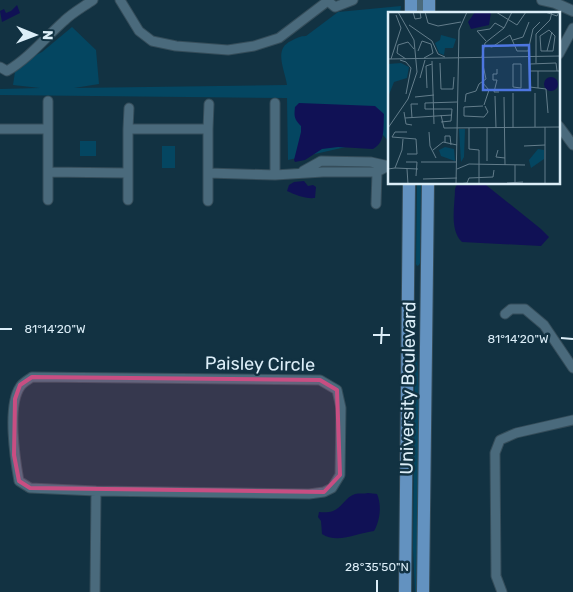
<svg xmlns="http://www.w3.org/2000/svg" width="573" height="592" viewBox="0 0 573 592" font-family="Rubik,sans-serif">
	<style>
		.green { fill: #044661 }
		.water { fill: #101155 }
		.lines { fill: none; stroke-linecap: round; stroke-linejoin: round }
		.minor-casing { stroke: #354d5a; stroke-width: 11 }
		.tertiary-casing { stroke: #354d5a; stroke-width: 12 }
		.primary-casing { stroke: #354d5a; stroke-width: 14 }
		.minor { stroke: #4a6a7c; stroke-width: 9 }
		.tertiary { stroke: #4a6a7c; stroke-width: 10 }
		.primary { stroke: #6392c0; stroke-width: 12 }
		.marked { fill: #c84e82; fill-opacity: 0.2; stroke: #c84e82; stroke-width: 4; stroke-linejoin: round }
		.ticks { fill: none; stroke: #dceef8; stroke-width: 2 }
		.labels { text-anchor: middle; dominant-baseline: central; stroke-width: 5; stroke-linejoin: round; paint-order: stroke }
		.street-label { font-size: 18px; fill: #dceef8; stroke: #123242 }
		.inset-road { fill: none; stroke: #637d8b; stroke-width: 1 }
		.view { fill: #4d76e0; fill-opacity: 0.15; stroke: #4d76e0; stroke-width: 2.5 }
		.inset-edge { fill: none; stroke: #dceef8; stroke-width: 2.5 }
		.ticks-label { font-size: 12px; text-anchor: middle; fill: #dceef8; stroke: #123242; stroke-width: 5; stroke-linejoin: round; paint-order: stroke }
	</style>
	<rect width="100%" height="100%" fill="#123242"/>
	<path class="green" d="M401 6 400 14H389V142L383 135 346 147 288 160 287 98 0 95V89L40 88 13 85 16 65 42 52 72 27 96 50 99 84 74 88 287 85C285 70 273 49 291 41 296 38 300 36 306 36L338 12Z
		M80 141H96V156H80Z
		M162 146H175V168H162Z
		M417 184H421L420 263 419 265 417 266 416 264Z
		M415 351H417L419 398 417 592H415L413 548Z"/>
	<path class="water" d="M17 5 20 13 2 22 0 11 4 9 6 13 11 11Z
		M299 103 375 106 384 114C383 127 386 142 373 149L338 147 322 149 305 160 295 162 294 160 301 132V126C294 119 294 116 295 107Z
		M304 181 308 186 313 185 316 187 315 198C305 199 296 195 287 191L289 185 294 182Z
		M457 184H482L486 185 541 229 549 237 541 246 462 242C449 230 455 205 455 189Z
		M368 493 377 494C382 505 380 521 374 531 358 533 337 544 322 534L321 521 318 517 319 512C342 515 341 499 355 494 359 493 364 494 368 493Z"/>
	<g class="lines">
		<g class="minor-casing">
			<path id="minor" d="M120 0 139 31 152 41 176 46 228 50 254 46 279 38 329 0
				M329 2 335 7 353 0
				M559 54 573 28
				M0 67 7 71C29 58 45 38 64 21 72 13 83 7 93 0
				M559 126 573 145
				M0 129H48V172L128 173V129H208V173L275 175 323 172H377L388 166
				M48 129V101
				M128 129 129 108
				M208 129 209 104
				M303 171 321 161 371 162 389 166
				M275 175V103
				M48 200V172
				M128 200V173
				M208 201V173
				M376 204 377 172
				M505 314 511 309H525L544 325 573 368
				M32 377 320 380 337 390 341 408 340 475 332 488 324 492 309 494 96 491 30 488 19 481C15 459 7 406 20 387 22 383 28 380 32 377Z
				M95 592 96 491
				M502 592 496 576 495 453 500 440 516 433 573 420"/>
		</g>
		<g class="tertiary-casing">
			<path id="tertiary" d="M417 0 425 14
				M542 0 555 3 573 11"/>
		</g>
		<g class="primary-casing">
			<path id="primary" d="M411 14V0
				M429 14V0
				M405 592 409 184
				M423 592 428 184"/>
		</g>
		<use href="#minor" class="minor"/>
		<use href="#tertiary" class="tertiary"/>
		<use href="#primary" class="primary"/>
	</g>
	<path class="marked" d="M32 377 320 380 337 390 340 475 324 492 30 488 19 481 14 455 15 399 20 385Z"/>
	<path class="ticks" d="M0 329H12M373 335H390M561 338 573 339M381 344 382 327M377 592V580"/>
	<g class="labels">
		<g class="street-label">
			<text transform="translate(260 364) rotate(1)">Paisley Circle</text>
			<text transform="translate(408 388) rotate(-89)">University Boulevard</text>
		</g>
	</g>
	<g transform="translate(388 12)">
		<rect width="172" height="172" fill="#123242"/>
		<path d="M53 23 68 27 65 36H57L56 43 51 41 47 31 52 28ZM13 51 21 55 19 66 6 70 0 85V52ZM71 117H77L76 145 73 150ZM57 135 66 137 67 149 53 144 51 138ZM150 137 156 138V147L143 156 141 148Z" fill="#044661"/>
		<path d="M87 0H103L101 13 83 17 80 10ZM156 72a7 7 0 1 1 14 0a7 7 0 1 1-14 0Z" fill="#101155"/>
		<path class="inset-road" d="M25 0 27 7 33 6 32 0M37 0 40 11 50 14 73 10M108 0 129 13 138 0M157 0 169 4 171 0M21 13 44 29 50 42 57 45M161 18 167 24 165 39H153L152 24ZM125 28 135 25 141 10M98 29 89 19 102 17 107 11 116 16M96 33 104 35 122 23 129 39H140L145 17 152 10M30 39 34 29 43 32 45 41 36 46M159 39 164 20M94 45 97 31 116 16 124 0M0 47 173 44M3 47 13 16 8 3M18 47 9 41 10 33 20 30 26 37M12 48 18 50 23 56 18 82M44 49 46 112M52 51 53 77H65L66 65M148 51V22L162 8 164 0M125 52H133V76L125 75ZM109 57V62H105V68H109L106 80H111M142 59H173M150 59V76M32 66 37 48M94 70 101 78 96 93M39 76 38 54 44 52M125 81V116M107 84 108 116M27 85 46 83M116 85 117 153M77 90 78 82 88 79 91 72 98 67 95 53M95 94 76 95V104L96 105 100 100 97 94M16 100 18 112 24 113M160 101 158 77 142 75V52L168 51 169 59M53 103 56 116 173 115M17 106 64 103M24 106 23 92H30M53 110 63 109 64 97H37V91L69 90M147 115V81M0 116 20 87 29 60 26 28 10 0M81 116V137L91 138V172M99 116V149M19 120H7L4 125 28 127 29 142H19M41 120 42 134 48 146M57 130V124H62L63 133M136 134 157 133M45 138 55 130 69 133M110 138 108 145 117 146M18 150H29L28 164M33 150H68M127 153V171M7 156 30 157M0 157 7 156 14 138 15 127M19 157 20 172M69 157 81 152 137 153M35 167 69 166M119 171 135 170M68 172 71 18 79 0M70 172 79 171 81 166 105 165 106 158M157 172V115"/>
		<path class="view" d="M141 33 142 78H95V34Z"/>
		<rect width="172" height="172" class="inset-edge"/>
	</g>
	<g class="ticks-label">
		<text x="55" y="333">81°14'20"W</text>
		<text x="518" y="343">81°14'20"W</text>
		<text x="377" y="571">28°35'50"N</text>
	</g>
	<g transform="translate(35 35) rotate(91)" stroke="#123242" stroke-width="4" paint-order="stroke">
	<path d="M0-4L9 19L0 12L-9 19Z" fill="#dceef8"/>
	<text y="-8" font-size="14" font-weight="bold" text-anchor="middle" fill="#dceef8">N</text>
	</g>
</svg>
